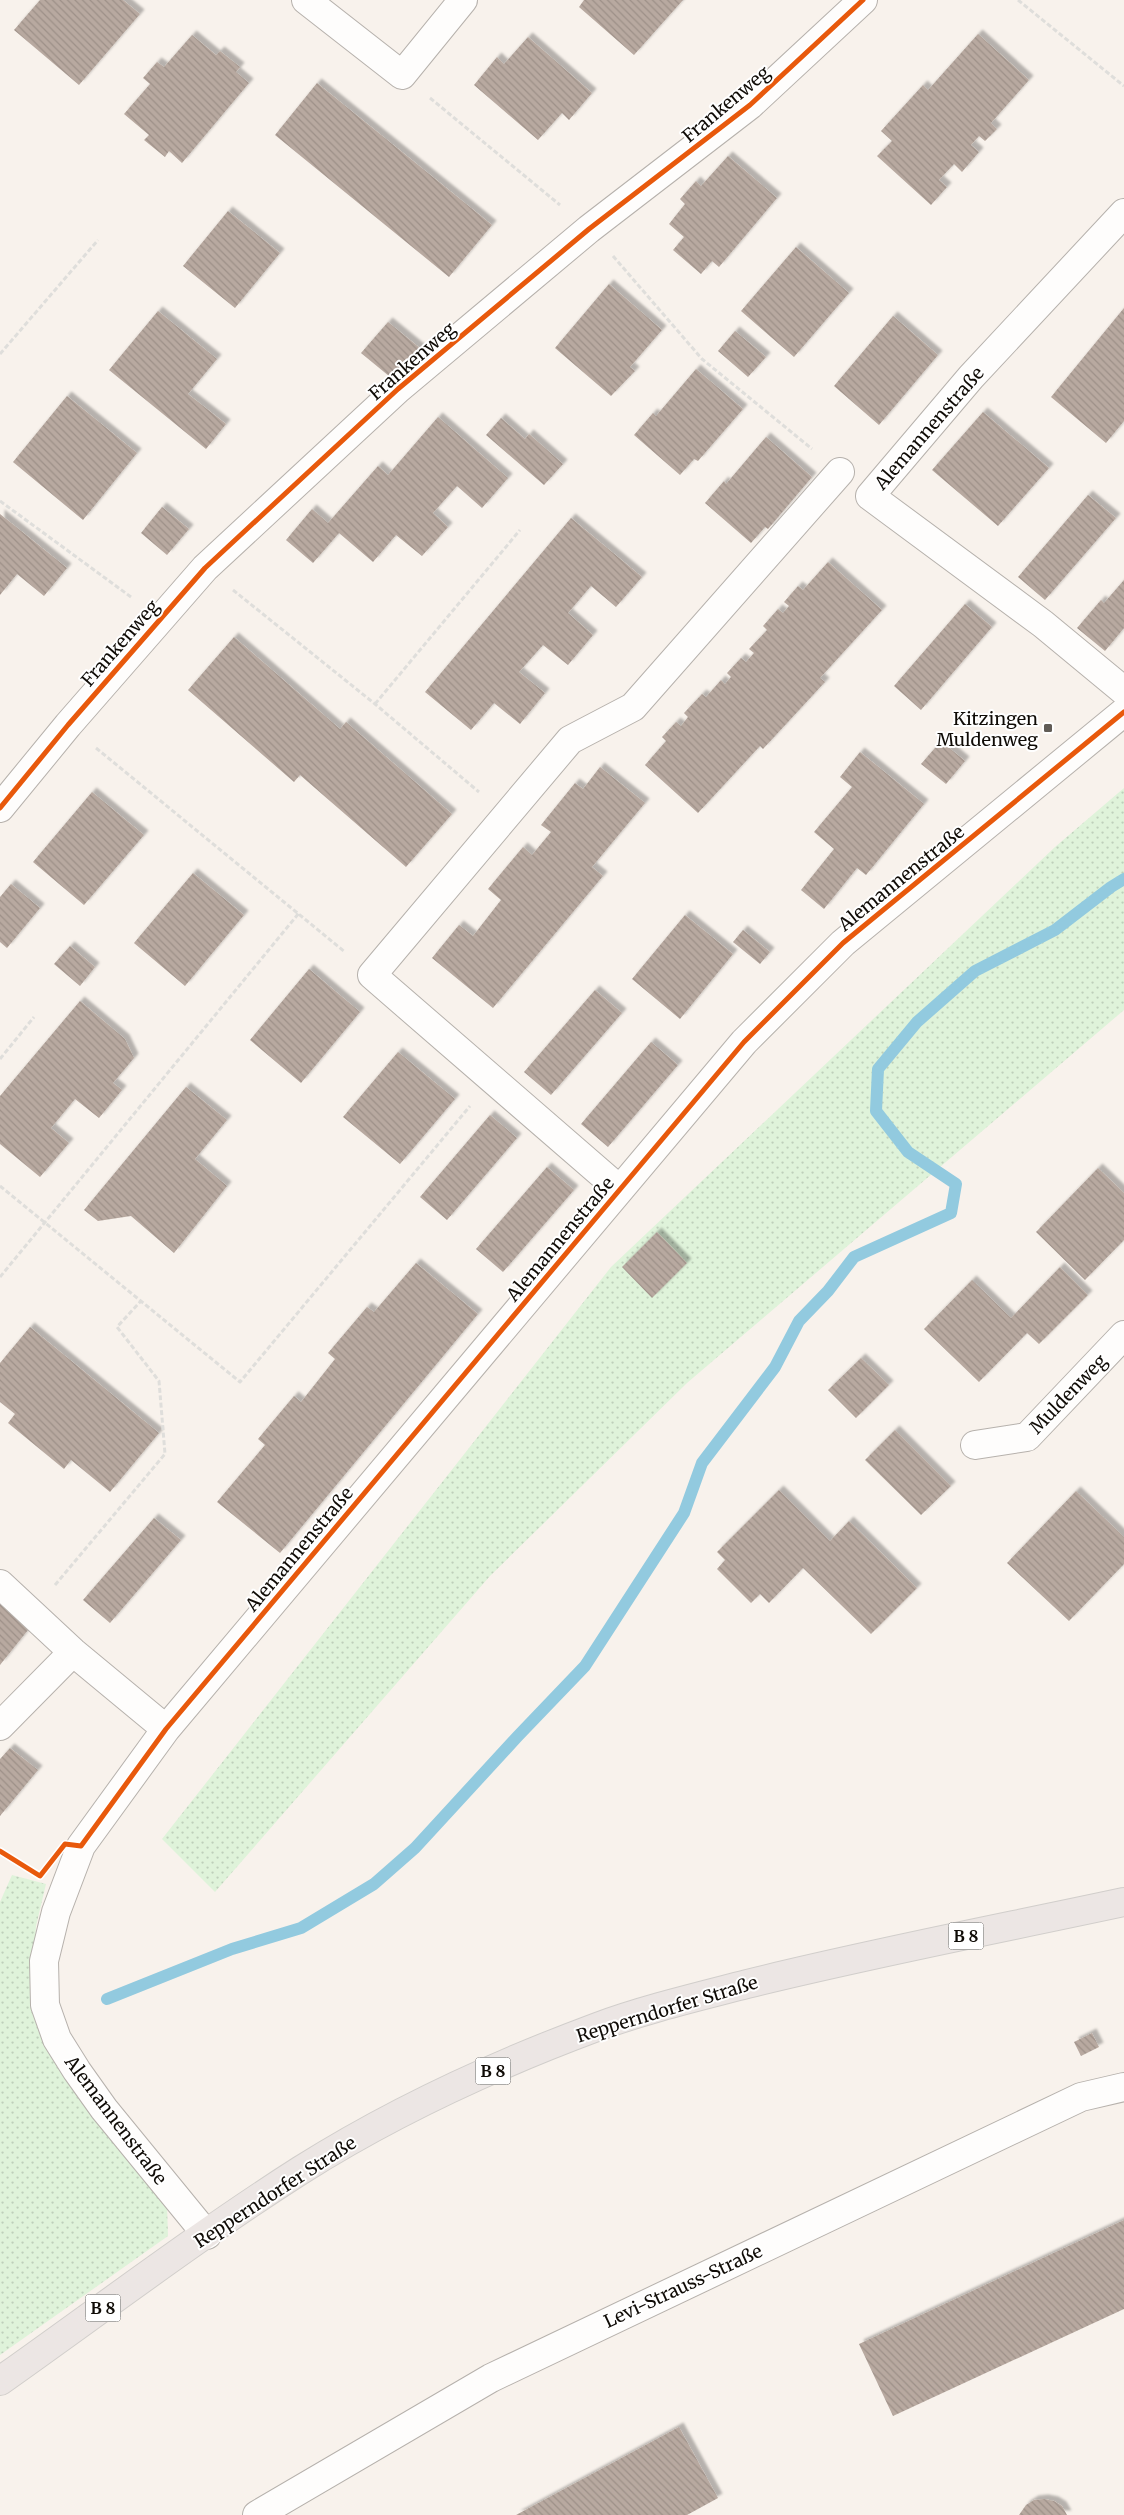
<svg xmlns="http://www.w3.org/2000/svg" width="1124" height="2515" viewBox="0 0 1124 2515" font-family="Merriweather,serif">
	<style>
		.grass { fill: url(#grass-dots) }
		.lines { fill: none; stroke-linecap: round; stroke-linejoin: round }
		.stream { stroke: #92cadf; stroke-width: 12 }
		.building { fill: url(#building-back-hatch); filter: url(#shadow) }
		.minor-casing { stroke: #b6b1ac; stroke-width: 30 }
		.major-casing { stroke: #d1cecb; stroke-width: 30 }
		.path { stroke: #dfdedb; stroke-width: 3; stroke-dasharray: 5 2.5; stroke-linecap: butt }
		.minor { stroke: #fefdfc; stroke-width: 28 }
		.major { stroke: #ece6e4; stroke-width: 28 }
		.cycleway-casing { stroke: #fff; stroke-width: 8 }
		.cycleway { stroke: #e8590c; stroke-width: 5 }
		.poi-dot { fill: #615c56; stroke: #fff; stroke-width: 2 }
		.labels { text-anchor: middle; dominant-baseline: central; stroke-width: 4; stroke-linejoin: round; paint-order: stroke }
		.shield { fill: #fff; stroke: #575451; stroke-width: 1 }
		.shield-label { font-size: 16px; font-weight: bold; fill: #0f0b06 }
		.street-label { font-size: 18px; fill: #0f0b06; stroke: #fff }
		.poi-label { font-size: 18px; fill: #0f0b06; stroke: #fff; text-anchor: end }
	</style>
	<defs>
		<pattern id="grass-dots" width="8" height="8" patternUnits="userSpaceOnUse" patternTransform="scale(1.25)"><rect width="8" height="8" fill="#dff3da"/><path d="M2 2h.1M6 6h.1" fill="none" stroke="#becfba" stroke-width="1.8" stroke-linecap="round"/></pattern>
		<pattern id="building-back-hatch" width="6" height="6" patternUnits="userSpaceOnUse" patternTransform="scale(1.25)"><rect width="6" height="6" fill="#b8a9a0"/><path d="M-1 5l2 2M0 0l6 6M5-1l2 2" fill="none" stroke="#9d9088"/></pattern>
		<filter id="shadow"><feDropShadow dx="4.5" dy="-4.5" stdDeviation="1" flood-color="#0004"/></filter>
	</defs>
	<rect width="100%" height="100%" fill="#f8f2ec"/>
	<path class="grass" d="M1124 788V1010L687 1383 490 1576 215 1892 162 1839 611 1267 1055 847Z
		M12 1875 46 1884 36 1926 31 2000 44 2039 167 2205 168 2236 0 2355V1902Z"/>
	<g class="lines">
		<path class="stream" d="M107 1999 232 1949 301 1928 374 1884 415 1848 517 1737 585 1666 684 1513 702 1463 775 1367 799 1321 828 1291 854 1257 951 1213 956 1184 908 1152 876 1111 878 1069 917 1022 975 971 1055 930 1111 887 1124 879"/>
	</g>
	<path class="building" d="M40 0H123L140 14 79 85 14 30Z
		M584 0H683L634 55 579 7Z
		M978 34 1029 80 991 123 997 129 985 141 979 136 971 145 979 152 962 172 954 164 939 180 947 187 931 205 877 156 892 141 881 131 923 85 928 90Z
		M192 35 216 55 220 51 240 67 236 72 249 83 182 163 169 151 165 157 144 140 149 135 124 114 150 84 143 78 157 62 164 67Z
		M528 37 592 93 569 120 562 113 538 140 474 85 497 57 504 64Z
		M317 83 492 225 449 277 275 135Z
		M728 156 777 198 719 267 712 261 701 274 673 250 684 237 669 224 685 204 680 199 696 181 701 186Z
		M228 211 280 253 235 308 183 266Z
		M796 247 849 293 794 357 741 311Z
		M609 284 662 330 630 367 635 371 611 396 555 348Z
		M1124 308V421L1106 443 1051 397Z
		M158 311 217 359 188 394 226 424 206 449 109 370Z
		M893 316 938 355 879 425 834 386Z
		M388 322 421 349 395 381 361 353Z
		M735 331 766 357 748 377 718 351Z
		M696 369 743 409 698 461 694 459 680 475 634 435 653 413 656 416Z
		M67 396 137 453 83 520 13 462Z
		M983 412 1049 468 998 526 932 470Z
		M438 417 508 478 482 508 457 486 433 513 448 527 422 556 396 535 373 562 339 533 313 563 286 540 312 509 328 523 378 466 388 475Z
		M501 418 525 439 529 434 563 464 544 485 486 435Z
		M766 437 812 477 768 529 765 527 751 543 705 503 724 481 726 484Z
		M1088 495 1116 518 1045 600 1018 577Z
		M162 507 189 529 167 555 141 533Z
		M0 514 67 568 44 596 17 574 0 595Z
		M571 518 642 577 616 607 591 586 568 613 593 635 568 665 543 645 519 672 545 693 520 724 494 703 471 730 425 692Z
		M828 562 882 610 820 678 825 682 763 749 760 746 698 813 645 765 666 741 662 737 676 722 681 726 688 717 684 713 702 694 706 697 721 680 725 684 731 677 727 673 741 658 746 662 754 653 749 649 767 630 763 626 778 609 783 613 789 606 784 602 798 586 803 590Z
		M1124 580V628L1105 651 1077 628 1101 600 1104 603Z
		M965 604 992 627 921 710 894 686Z
		M234 637 340 729 346 722 452 814 406 867 300 775 294 782 188 690Z
		M941 741 965 761 946 784 921 764Z
		M860 752 924 804 866 875 857 868 824 909 801 890 834 849 814 832 852 787 840 777Z
		M600 767 645 803 592 867 603 876 493 1008 432 958 459 925 473 936 501 900 488 889 523 847 532 855 551 832 541 825 575 783 583 789Z
		M92 792 144 835 84 905 33 862Z
		M193 873 244 915 185 986 134 943Z
		M11 884 40 908 7 948 0 942V897Z
		M685 915 733 954 680 1019 632 979Z
		M743 930 770 952 760 964 733 942Z
		M70 946 95 967 80 986 54 964Z
		M309 969 360 1012 301 1083 250 1040Z
		M595 990 622 1013 551 1095 524 1072Z
		M80 1001 125 1039 134 1058 113 1083 122 1090 99 1118 75 1099 51 1128 69 1143 40 1177 0 1144V1096Z
		M651 1042 678 1065 608 1147 581 1124Z
		M398 1052 455 1099 400 1164 343 1117Z
		M186 1087 227 1120 195 1159 227 1186 174 1253 131 1216 98 1221 84 1210Z
		M490 1115 517 1138 447 1220 420 1197Z
		M547 1167 574 1190 503 1272 476 1249Z
		M1098 1168 1124 1193V1240L1085 1280 1036 1232Z
		M657 1232 687 1263 652 1298 622 1267Z
		M416 1263 478 1314 280 1553 217 1502 265 1445 258 1439 294 1396 301 1402 335 1359 328 1353 367 1307 374 1312Z
		M1060 1267 1088 1295 1039 1344 1027 1333 979 1382 924 1329 972 1280 1011 1318Z
		M30 1327 159 1433 110 1492 71 1460 64 1469 8 1423 15 1414 0 1402V1363Z
		M861 1358 889 1385 856 1418 828 1390Z
		M895 1430 951 1486 921 1515 865 1460Z
		M779 1490 830 1541 849 1521 917 1588 871 1634 803 1568 769 1603 760 1594 751 1603 717 1569 725 1560 717 1552Z
		M1076 1491 1124 1537V1564L1069 1621 1007 1563Z
		M154 1518 181 1540 110 1623 83 1600Z
		M0 1599 32 1625 0 1665Z
		M10 1748 38 1770 0 1816V1759Z
		M1092 2033 1099 2047 1081 2056 1074 2042Z
		M1124 2220V2309L893 2416 859 2344Z
		M679 2427 718 2498 687 2515H516Z
		M1044 2499 1054 2501 1062 2506 1067 2515H1019L1026 2505 1034 2500Z"/>
	<g class="lines">
		<g class="minor-casing">
			<path id="minor" d="M306 0 402 75 463 0
				M1124 213 971 377 870 496 1043 624 1124 691
				M0 808 68 725 205 568 398 389 589 229 750 105 863 0
				M619 1189 372 975 570 740 633 707 840 472
				M975 1445 1027 1437 1124 1335
				M0 1584 73 1652 166 1729
				M0 1726 73 1652
				M207 2235 104 2109 77 2071 57 2039 45 2005 44 1961 56 1912 81 1846 166 1729 744 1042 843 943 1124 712
				M257 2515 491 2378 1081 2097 1124 2087"/>
		</g>
		<g class="major-casing">
			<path id="major" d="M0 2381C99 2311 199 2235 301 2170 393 2112 495 2065 597 2027 646 2009 697 1997 747 1984 872 1953 998 1929 1124 1902"/>
		</g>
		<path class="path" d="M1018 0 1124 86
			M430 98 560 205
			M613 256 702 359 812 449
			M0 354 98 240
			M0 501 131 597
			M233 590 375 704 479 792
			M375 704 520 530
			M96 748 345 952
			M0 1059 34 1017
			M0 1186 240 1382 470 1106
			M0 1277 299 913
			M55 1585 165 1454 159 1381 117 1327 140 1302"/>
		<use href="#minor" class="minor"/>
		<use href="#major" class="major"/>
		<g class="cycleway-casing">
			<path id="cycleway" d="M0 808 68 725 205 568 398 389 589 229 750 105 863 0
				M0 1851 40 1876 65 1844 81 1846 166 1729 744 1042 843 943 1124 712"/>
		</g>
		<use href="#cycleway" class="cycleway"/>
	</g>
	<rect class="poi-dot" x="1043" y="723" width="10" height="10" rx="2.5"/>
	<g class="labels">
		<g class="shield">
			<rect x="948.5" y="1922.5" width="35" height="27" rx="4"/>
			<rect x="475.5" y="2057.5" width="35" height="27" rx="4"/>
			<rect x="85.5" y="2294.5" width="35" height="27" rx="4"/>
		</g>
		<g class="shield-label">
			<text x="966" y="1936">B 8</text>
			<text x="493" y="2071">B 8</text>
			<text x="103" y="2308">B 8</text>
		</g>
		<g class="street-label">
			<text transform="translate(726 104) rotate(-40)">Frankenweg</text>
			<text transform="translate(412 361) rotate(-41)">Frankenweg</text>
			<text transform="translate(929 428) rotate(-49)">Alemannenstraße</text>
			<text transform="translate(120 643) rotate(-49)">Frankenweg</text>
			<text transform="translate(901 878) rotate(-39)">Alemannenstraße</text>
			<text transform="translate(560 1239) rotate(-50)">Alemannenstraße</text>
			<text transform="translate(1068 1394) rotate(-46)">Muldenweg</text>
			<text transform="translate(299 1549) rotate(-50)">Alemannenstraße</text>
			<text transform="translate(667 2009) rotate(-17)">Repperndorfer Straße</text>
			<text transform="translate(116 2120) rotate(53)">Alemannenstraße</text>
			<text transform="translate(275 2192) rotate(-33)">Repperndorfer Straße</text>
			<text transform="translate(683 2286) rotate(-25)">Levi-Strauss-Straße</text>
		</g>
		<g class="poi-label">
			<text x="1038" y="718">Kitzingen<tspan x="1038" dy="21">Muldenweg</tspan></text>
		</g>
	</g>
</svg>
